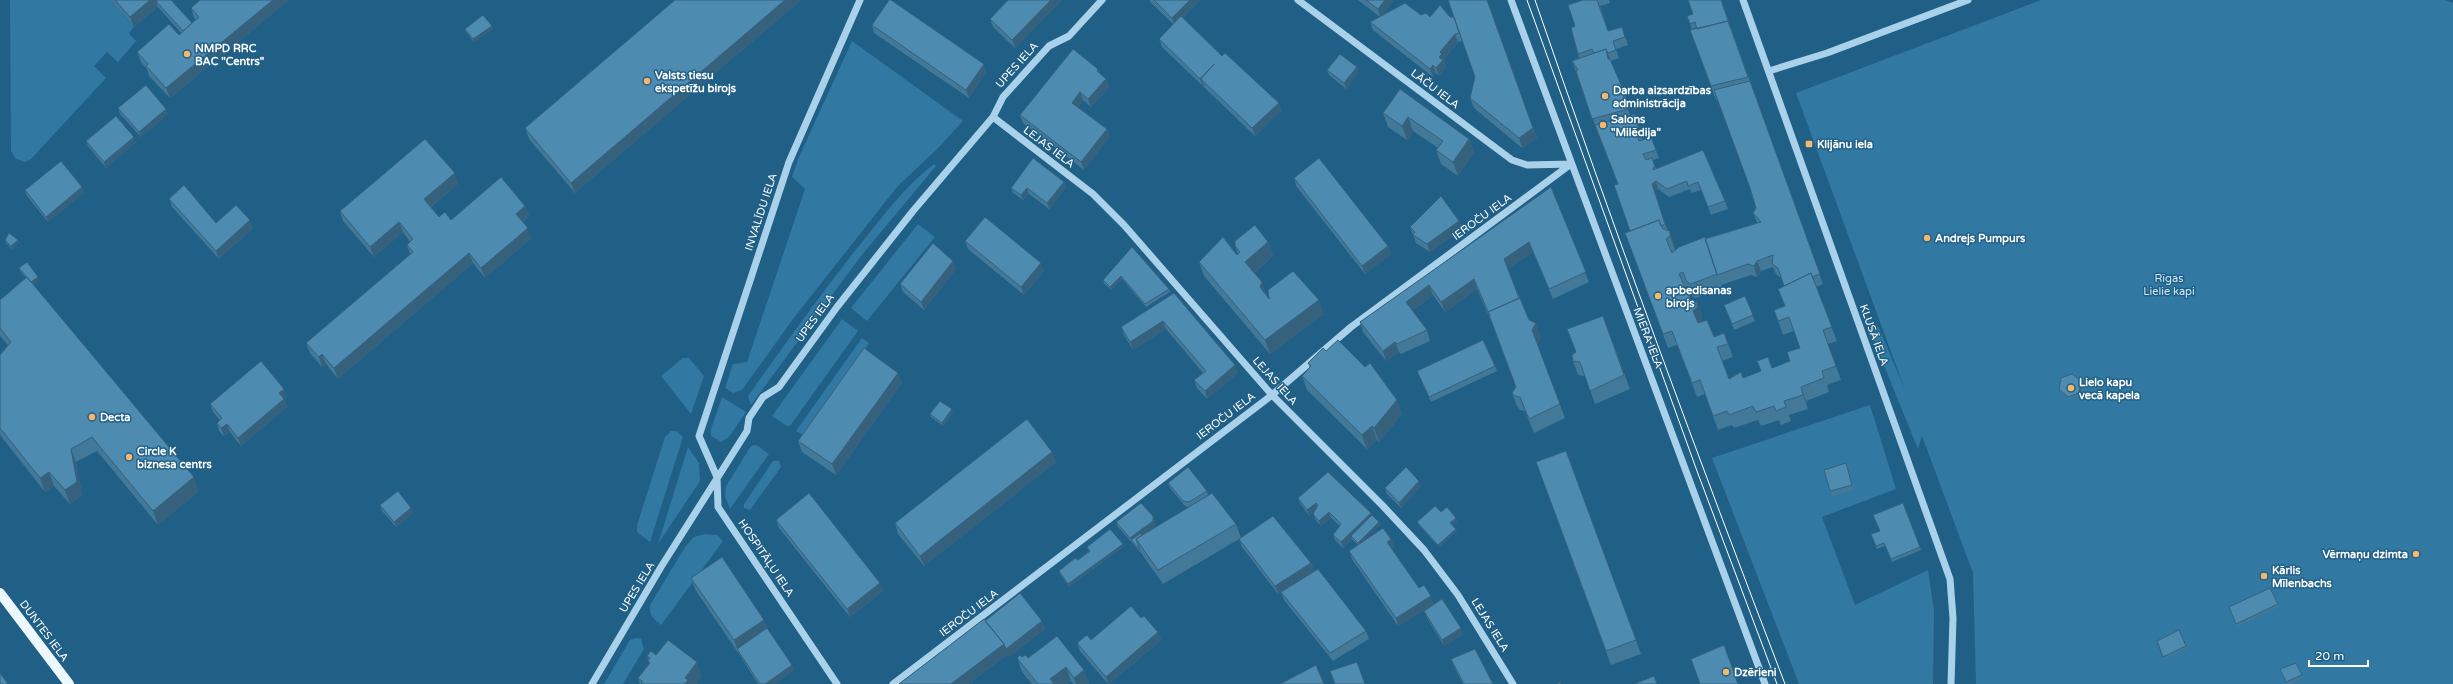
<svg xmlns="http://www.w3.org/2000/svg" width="2453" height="684" viewBox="0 0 2453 684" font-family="'Varela Round',sans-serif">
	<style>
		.green { fill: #3178a2 }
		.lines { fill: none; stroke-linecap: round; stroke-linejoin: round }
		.minor { stroke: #a9d2ea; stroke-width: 7 }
		.major { stroke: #edf7fe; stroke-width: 10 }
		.tram { stroke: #fff; stroke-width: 1 }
		.wall { fill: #427898; fill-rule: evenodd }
		.shaded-wall { fill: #36617c }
		.building { fill: #4d8bb1; stroke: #36617c }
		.poi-dot { fill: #f7b66a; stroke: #205f86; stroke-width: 1.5 }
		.labels { text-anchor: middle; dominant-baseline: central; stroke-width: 3; stroke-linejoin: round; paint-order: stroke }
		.poi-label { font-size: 11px; font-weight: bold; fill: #fff; stroke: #205f86; text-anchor: start }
		.street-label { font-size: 11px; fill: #fff; stroke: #205f86 }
		.park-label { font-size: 11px; fill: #cee8f7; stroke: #205f86 }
	</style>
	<rect width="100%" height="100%" fill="#205f86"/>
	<path class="green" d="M10 0H110L134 27 129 33 136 41 118 62 107 52 94 66 106 78 31 159 25 162 16 159 11 151Z
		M2041 0H2445L2453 3V684H1976L1973 573 1922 436 1918 449 1863 314 1879 328 1905 390 1796 93Z
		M852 41 963 121 938 148 897 187 793 319 742 390 733 393 725 388 733 364 747 362 805 189 792 177 799 157Z
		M934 164 936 166 861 256 751 405 748 396C785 344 822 292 862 242 885 214 905 186 934 164Z
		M918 224 935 237 867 321 851 308Z
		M842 319 858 331 790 426H787L772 416Z
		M862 338 869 343 803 435 796 431Z
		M683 358H689L704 376 691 414 661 376Z
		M722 397 746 412 729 437 721 442 711 436V429Z
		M1870 405 1896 489 1822 517 1855 605 1928 570 1934 611 1933 684H1799L1712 458Z
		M671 431H676L683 437 650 542 637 532V525L665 437Z
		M756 445 769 454 730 509 725 496 726 486 751 446Z
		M688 447 699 463 700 481 658 544Z
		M773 461H779L781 467 750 510 744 508V504Z
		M705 534 717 535 723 541 661 625C653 619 649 615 650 605L685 547 694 537Z
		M636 638 641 639 644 649 623 684H604L630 640Z"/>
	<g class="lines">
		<path class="minor" d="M1298 0 1512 160 1527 165 1571 164
			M1511 0 1765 684
			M1743 0 1950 579 1953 618 1951 684
			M1769 71 1827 53 1968 0
			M993 117 1093 194 1124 225 1272 395 1383 506 1424 550 1458 595 1513 684
			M592 684 661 567 747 431 749 418 763 397 779 387 837 307 913 211 993 117 1003 97 1049 46 1069 36 1102 0
			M837 684 718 507 717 477 699 436 789 162 860 0
			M893 684 1272 395 1351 327 1571 164"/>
		<path class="major" d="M0 593 69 684"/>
		<path class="tram" d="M1527 0 1697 471 1777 684
			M1535 0C1614 230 1698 457 1785 684"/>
	</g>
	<path class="wall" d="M110 0H171L192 23 196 19 194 18 191 8 200 0H289L170 98 149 76 147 69 141 62 137 52 179 35 181 33 158 7 134 27Z
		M675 0H801L575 193 529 139 525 128Z
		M1008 0H1062L1015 48 993 27 990 19Z
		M1150 0H1200L1183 18 1222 56 1279 103 1281 111 1255 136 1162 47 1159 39 1173 24 1150 2Z
		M1358 0H1394L1381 16 1421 15 1430 17H1454L1487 0 1537 138 1522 148 1474 108 1470 98 1475 77 1462 41 1458 42 1444 59 1445 62 1444 63 1446 67 1439 76 1436 73 1433 77 1373 30 1370 22 1380 17Z
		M1583 0H1609L1610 3 1600 6 1608 31 1622 27 1628 45 1616 49 1619 58 1611 61 1627 100 1625 101 1630 115 1635 114 1638 122 1643 140 1651 137 1659 158 1653 160 1656 169 1703 150 1725 201 1728 209 1711 215 1701 190 1691 193 1690 189 1669 197 1658 189 1654 192 1668 231 1675 245V250L1705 239 1757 223 1753 213 1756 208 1750 188 1718 100H1716L1690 30 1697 29V27L1692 29 1690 24 1693 14 1721 0 1823 284 1816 287 1837 341 1828 344 1841 380 1827 385 1829 392 1806 401 1808 409 1789 415 1791 421 1781 425 1779 420 1761 426 1758 420 1734 428 1732 425 1718 430 1705 394 1697 397 1677 345 1668 348 1625 233 1630 231 1618 184 1598 133 1572 61 1579 58 1578 54 1575 26ZM1773 267 1776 274 1781 278 1784 286 1785 306 1774 310 1783 335 1794 331 1800 348 1790 361 1772 368 1757 361 1761 371 1743 378 1729 379 1722 361 1733 357 1724 333 1714 337 1702 321V316L1697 302 1691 300 1685 287 1688 286 1692 296 1696 298 1722 287 1720 282 1721 285 1751 275 1757 277 1761 271Z
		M872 25 986 72 969 98 874 33Z
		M492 26 493 29 474 42 466 32 465 29Z
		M1098 69 1100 74 1106 79 1109 87 1091 107 1083 100 1078 107 1107 129 1110 136 1084 170 1023 123 1020 115Z
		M1327 70 1359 72 1346 89 1329 75Z
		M1400 89 1469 139 1474 152 1458 176 1441 164 1436 150 1438 148 1413 131 1407 140 1388 127 1383 113Z
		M118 108 166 109 168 114 141 137 120 114Z
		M86 141 136 142 106 168 88 146Z
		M1294 178 1388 246 1391 254 1365 274 1296 186Z
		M1064 182 1066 187 1049 209 1029 194 1023 200 1013 193 1011 188Z
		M458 184 431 207 439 217 451 220 525 206 529 216 523 222 531 238 485 278 473 263 338 379 326 364 322 367 310 353 306 343 410 254 407 245 410 242 403 232 374 257 343 221 340 211Z
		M82 187 84 193 48 222 27 196 25 190Z
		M1551 187 1589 282 1553 299 1533 252 1508 269 1529 320 1541 337 1537 344 1565 418 1534 433 1525 411 1520 410 1517 406 1512 393 1516 387 1493 326 1477 289 1445 312 1433 295 1412 311 1427 330 1430 341 1401 354 1399 352 1386 361 1363 332 1360 322Z
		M169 199 216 223 253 228 219 259 172 207Z
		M1459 221 1462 229 1430 252 1416 243 1410 227Z
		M5 240H18L19 242 12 249 6 243Z
		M965 241 1044 271 1024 295 968 249Z
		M1268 242 1273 256 1254 273 1269 299 1324 314 1270 354 1204 276 1199 262 1237 255 1238 254 1235 246Z
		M1132 247 1169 289 1170 292 1146 307 1122 279 1111 290 1104 283 1103 280Z
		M19 268 39 280 33 285 199 491 158 525 97 451 76 462 82 495 70 504 54 486 45 492 0 435V355L8 345 0 336V300L26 278 20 271Z
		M956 269 924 310 903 292 900 284Z
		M1174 293 1238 373 1207 399 1197 388 1194 380 1203 373 1166 329 1133 350 1124 335 1121 327Z
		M1745 296 1755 321 1734 330 1724 305Z
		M1603 316 1630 389 1595 404 1585 376 1578 375 1573 361 1576 352Z
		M1326 351 1397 400 1402 414 1379 442 1377 440 1367 449 1307 390 1302 376 1310 368 1308 363Z
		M1495 366 1497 371 1431 402 1417 371Z
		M898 373 902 383 836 475 802 452 798 441Z
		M2081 381 2082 384 2080 395 2069 399 2060 392 2059 389Z
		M284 389 287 397 284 399 287 407 241 446 230 432 224 436 219 431 217 423 220 420 213 412 210 404Z
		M953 412 943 426 931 417 930 414Z
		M1566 451 1641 654 1611 665 1536 462Z
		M1052 452 1056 462 924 566 898 534 895 523Z
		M1848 468 1854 490 1832 497 1830 491Z
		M1168 483 1207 491 1208 495 1236 524 1241 538 1311 563 1314 571 1278 594 1242 547 1239 539 1163 584 1141 553 1118 527 1116 522 1153 516 1155 522V526L1145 533 1189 507 1185 506 1170 488Z
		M1421 486 1401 508 1387 494 1385 488Z
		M1298 498 1372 515 1380 525 1362 542 1391 539 1394 547 1392 549 1419 588 1434 604 1398 626 1352 559 1349 551 1358 545 1352 539 1343 548 1335 540 1333 535 1340 526 1331 518 1321 526 1315 519 1313 514 1315 511 1309 516 1300 503Z
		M1903 503 1921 550 1892 562 1885 546 1877 549 1872 537 1880 531Z
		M380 505 413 513 396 527 382 511Z
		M1441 512 1456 518 1457 521 1452 525 1456 529 1457 531 1439 547 1418 524 1417 522Z
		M776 520 883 591 850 617 779 528Z
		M1124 546 1069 587 1060 574 1059 571 1078 560 1089 552 1087 547Z
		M691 578 764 620 767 628 792 665 794 670 775 684H758L739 654 696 591Z
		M1281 592 1366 631 1369 639 1333 661 1284 600Z
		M2278 604 2279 607 2237 627 2229 607Z
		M1424 611 1463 634 1444 646 1426 616Z
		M985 621H1042L1045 629 1009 657 1008 654 968 684Z
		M2179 630 2187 649 2164 659 2157 641Z
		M1158 632 1161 640 1109 684H1108L1080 651 1077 643 1091 640Z
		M656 655 702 676 696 684H640L638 678 649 664 648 661 649 660 647 656Z
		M1017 658H1028L1084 670 1089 684H1073L1071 681 1067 684H1032L1022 672Z
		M1451 659 1493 684H1463L1454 667Z
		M2280 669 2302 675 2303 678 2290 684H2287Z"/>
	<path class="shaded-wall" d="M150 0H166L156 1 158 7 134 27 130 17Z
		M273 0H289L170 98 166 88Z
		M785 0H801L575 193 571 183Z
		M1051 0H1062L1015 48 1012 40Z
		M1190 0H1200L1175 26 1172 18Z
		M1385 0H1394L1380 17 1378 9Z
		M1487 0 1537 138 1522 148 1519 138Z
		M492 26 493 29 474 42 473 39Z
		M1455 34 1458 42 1444 59 1445 62 1444 63 1446 67 1439 76 1436 68 1440 52Z
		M1606 49 1612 63 1608 59Z
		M984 64 986 72 969 98 966 90Z
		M1214 64 1201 79 1204 86 1203 87 1200 79Z
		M1433 65 1436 73 1433 77 1430 69Z
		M1357 67 1359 72 1346 89 1344 83Z
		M1106 79 1109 87 1091 107 1088 99Z
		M1080 92 1083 100 1075 111 1072 103Z
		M1279 103 1281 111 1255 136 1252 128Z
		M166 109 168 114 141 137 139 132Z
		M1635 114 1638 122 1643 142 1640 134Z
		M1408 117 1413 131 1407 140 1402 126Z
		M1107 129 1110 136 1084 170 1081 162Z
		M134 137 136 142 106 168 104 162Z
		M1469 139 1474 152 1458 176 1453 162Z
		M455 173 458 184 428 209 424 199Z
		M1656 181 1658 189 1654 192 1668 232 1652 184Z
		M1064 182 1066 187 1049 209 1047 203Z
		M82 187 84 193 48 222 46 217Z
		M1027 188 1029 194 1023 200 1021 195Z
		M525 206 529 216 520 224 516 214Z
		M250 220 253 228 219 259 216 251Z
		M1459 221 1462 229 1430 252 1427 244Z
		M399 222 403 232 374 257 370 247Z
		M528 228 531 238 485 278 481 268Z
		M1670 231 1675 245V250L1670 236Z
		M18 240 19 242 12 249 11 246Z
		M1268 242 1273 256 1250 276 1245 262Z
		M1529 242 1533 252 1508 269 1504 259Z
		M1388 246 1391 254 1365 274 1362 266Z
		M469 253 473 263 338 379 334 368Z
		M953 261 956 269 924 310 921 302Z
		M1757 261 1761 271 1757 277 1754 266Z
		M1041 263 1044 271 1024 295 1021 287Z
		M1121 276 1122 279 1111 290 1110 287Z
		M38 277 39 280 31 286 30 283Z
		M1474 279 1477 289 1445 312 1441 302Z
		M1262 282 1267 296 1260 287Z
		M1429 285 1433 295 1409 313 1406 302Z
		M1319 300 1324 314 1270 354 1265 340Z
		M1697 302 1702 316V322L1698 325 1693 311Z
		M1163 321 1166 329 1133 350 1130 342Z
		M1536 323 1541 337 1537 344 1532 330Z
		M1395 342 1399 352 1386 361 1383 351Z
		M322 354 326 364 322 367 319 357Z
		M1235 365 1238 373 1207 399 1205 391Z
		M898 373 902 383 836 475 832 464Z
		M2081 381 2082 384 2080 395 2079 393Z
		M1801 387 1806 401 1808 409 1803 395Z
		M284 389 287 397 284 399 287 407 241 446 238 438 279 393Z
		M1397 400 1402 414 1379 442 1374 428Z
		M952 409 953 412 943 426 942 423Z
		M227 424 230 432 224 436 221 428Z
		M1372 426 1377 440 1367 449 1362 435Z
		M71 449 76 462 82 495 70 504 65 490Z
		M1052 452 1056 462 924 566 920 556Z
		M49 472 54 486 45 492 40 478Z
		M194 477 199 491 158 525 153 511Z
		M1419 481 1421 486 1401 508 1399 503Z
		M1316 503 1318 508 1309 516 1307 510Z
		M411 508 413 513 396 527 394 522Z
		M1329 512 1331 518 1321 526 1319 521Z
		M1371 513 1373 518 1351 536 1352 539 1343 548 1341 542Z
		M1153 516 1155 522V526L1133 542 1131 540 1132 543 1130 538Z
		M1456 518 1457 521 1452 526 1450 523Z
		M1379 522 1380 525 1359 546 1358 543Z
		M1456 529 1457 531 1439 547 1438 545Z
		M1391 539 1394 547 1390 550 1387 542Z
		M1123 544 1124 546 1069 587 1068 584Z
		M1311 563 1314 571 1278 594 1275 586Z
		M880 583 883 591 850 617 847 609Z
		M1431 596 1434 604 1398 626 1396 618Z
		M764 620 769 634 737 649 739 654 734 640Z
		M1042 621 1045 629 1009 657 1006 649Z
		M1461 628 1463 634 1444 646 1442 640Z
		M1158 632 1161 640 1109 684H1108L1106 677Z
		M1004 644 1008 654 968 684H951Z
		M697 662 702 676 696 684H685V678Z
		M792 665 794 670 775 684H765Z
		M1066 667 1071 681 1067 684H1052L1050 679Z
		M1084 670 1089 684H1076L1074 678Z"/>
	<path class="building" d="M115 0H150L130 17Z
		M158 0H171L192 23 183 31 156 1Z
		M200 0H273L166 88 146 66 148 64 137 52 169 24 179 35 199 17 191 8Z
		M675 0H785L571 183 525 128Z
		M889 0H891L984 64 966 90 872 25Z
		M1008 0H1051L1012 40 990 19Z
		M1154 0H1190L1172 18Z
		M1366 0H1385L1378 9Z
		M1448 0H1487L1533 128 1519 138 1470 98 1475 77Z
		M1583 0H1597L1608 31 1622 27 1625 37 1613 41 1616 50 1608 53 1606 49 1594 53 1592 49 1578 54 1571 28 1575 26 1568 5Z
		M1688 0H1721L1731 29 1728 21 1697 29 1695 22 1690 24 1687 16 1693 14Z
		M1405 3 1421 15 1426 13 1430 17 1440 5 1450 17H1454L1459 33 1455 34 1440 52 1442 54 1439 57 1443 60 1436 68 1433 65 1430 69 1370 22Z
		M483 15 492 26 473 39 465 29Z
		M1181 16 1222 56 1225 53 1279 103 1252 128 1201 79 1214 64 1200 79 1159 39Z
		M1728 21 1748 77 1711 86 1690 30Z
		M1073 49 1098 69 1097 71 1106 79 1088 99 1080 92 1072 103 1107 129 1081 162 1020 115Z
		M1606 49 1608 59H1610L1622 87H1620L1628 109 1592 119 1576 71 1578 70 1572 61Z
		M1340 54 1357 67 1344 83 1327 70Z
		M1750 81 1820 274 1812 277 1811 273 1784 286 1778 268 1772 264 1773 255 1757 261 1754 266 1748 264 1717 275 1705 239 1761 222 1753 213 1756 208 1750 188 1714 90Z
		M146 85 166 109 139 132 118 108Z
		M1400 89 1469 139 1453 162 1436 150 1443 141 1408 117 1402 126 1383 113Z
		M1635 114 1640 134 1637 135 1639 141 1651 137 1656 150 1643 154 1646 160 1652 158 1655 167 1653 168V170L1703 150 1725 201 1708 207 1698 182 1688 186 1687 181 1667 189 1656 181 1652 184 1665 224 1661 226 1659 220 1630 231 1614 185 1618 184 1595 125Z
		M116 116 134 137 104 162 86 141Z
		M425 139 455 173 424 199 439 217 445 212 451 220 501 177 525 206 516 214 528 228 481 268 469 253 334 368 322 354 319 357 306 343 413 252 407 245 413 239 399 222 370 247 340 211Z
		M1033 158 1064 182 1047 203 1027 188 1021 195 1011 188Z
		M1319 158 1388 246 1362 266 1294 178Z
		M61 161 82 187 46 217 25 190Z
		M184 185 216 223 236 205 250 220 216 251 169 199Z
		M1551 187 1586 272 1549 289 1529 242 1504 259 1519 298 1488 312 1490 316 1474 279 1441 302 1429 285 1406 302 1427 330 1397 344 1395 342 1383 351 1360 322Z
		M1441 196 1459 221 1427 244 1413 235 1415 232 1410 227Z
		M985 217 1041 263 1021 287 965 241Z
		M1659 220 1663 229 1670 231V236L1666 239 1672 253 1679 247 1705 237 1717 274 1691 284 1687 282 1683 272 1679 274 1691 300 1697 302V308L1693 311 1698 323 1707 320 1714 337 1724 333 1728 344 1717 347 1729 379 1741 372 1743 378 1761 371 1757 361 1768 357 1772 368 1790 361 1787 352 1800 348 1789 317 1778 321 1774 310 1785 306 1778 289 1811 273 1832 327 1823 330 1836 366 1822 371 1824 378 1801 387 1803 395 1784 401 1786 407 1776 411 1774 406 1756 412 1753 406 1729 415 1727 411 1713 416 1700 380 1692 383 1672 331 1663 334 1625 233Z
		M1255 225 1268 242 1245 262 1262 282 1260 287 1269 299 1268 290 1293 271 1319 300 1265 340 1199 262 1223 237 1237 255 1240 252 1235 246V241Z
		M9 233 18 240 11 246 5 240Z
		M933 243 953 261 921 302 900 284Z
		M1132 247 1169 289 1145 304 1121 276 1110 287 1103 280Z
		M27 262 38 277 31 282 19 268Z
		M27 277 194 477 153 511 92 437 71 449 77 482 65 490 49 472 40 478 0 428V355L11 342 0 328V300Z
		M1174 293 1235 365 1205 391 1194 380 1206 371 1163 321 1130 342 1121 327Z
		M1745 296 1753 315 1732 324 1724 305Z
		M1520 298 1529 320 1536 323 1532 330 1560 404 1529 419 1520 397 1515 396 1512 393 1516 387 1488 312Z
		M1603 316 1624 375 1590 391 1580 362 1573 361 1572 355 1576 352 1567 329Z
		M1338 340 1365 367 1370 363 1397 400 1374 428 1372 426 1362 435 1302 376 1311 366 1308 363 1323 348 1326 351Z
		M1483 340 1495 366 1429 397 1417 371Z
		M864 348 898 373 832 464 798 441Z
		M261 361 284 389 279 393 284 399 238 438 227 424 221 428 217 423 222 418 210 404Z
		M2072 374 2081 381 2079 393 2068 397 2059 389 2061 378Z
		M940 401 952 409 942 423 930 414Z
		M1027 419 1052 452 920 556 895 523Z
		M1566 451 1636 640 1606 651 1536 462Z
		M1846 463 1852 485 1830 491 1824 470Z
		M1188 467 1207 491 1189 502 1183 501 1168 483Z
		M1406 467 1419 481 1399 503 1385 488Z
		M1328 472 1371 513 1341 542 1333 535 1341 524 1329 512 1319 521 1313 514 1318 505 1316 503 1307 510 1298 498Z
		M398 491 411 508 394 522 380 505Z
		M809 493 880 583 847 609 776 520Z
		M1212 493 1236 524 1158 570 1136 539Z
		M1141 503 1153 516V521L1130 538 1116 522Z
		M1903 503 1920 547 1891 559 1884 543 1876 546 1871 534 1880 531 1873 515Z
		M1435 506 1441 512 1447 507 1456 518 1450 523 1456 529 1438 545 1417 522Z
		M1372 515 1379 522 1358 543 1351 536Z
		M1273 516 1311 563 1275 586 1239 539Z
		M1383 528 1391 539 1387 542 1419 588 1424 585 1431 596 1396 618 1349 551Z
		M1110 529 1123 544 1068 584 1059 571 1075 558 1078 560 1090 551 1087 547Z
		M1141 533 1142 535 1136 539 1140 550 1131 540Z
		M722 557 764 620 734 640 691 578Z
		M1318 569 1366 631 1330 653 1281 592Z
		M2270 588 2278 604 2236 624 2229 607Z
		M1020 593 1042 621 1006 649 1004 644 985 621Z
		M1442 599 1461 628 1442 640 1424 611Z
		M1131 606 1141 618 1144 616 1158 632 1106 677 1077 643 1087 635 1091 640Z
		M984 619 1004 644 951 684H899Z
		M767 628 792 665 765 684H760L737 649Z
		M2179 630 2186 646 2163 657 2157 641Z
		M1057 636 1084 670 1074 678 1066 667 1050 679 1054 684H1038L1017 658 1020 655 1022 657 1025 655 1028 658Z
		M668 640 697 662 685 678 688 680 685 684H641L643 682 638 678 650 663 648 661 650 658 647 656 651 651 656 655Z
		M1724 645 1738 684H1700L1691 659Z
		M1475 649 1493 684H1464L1451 659Z
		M1357 662 1365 684H1335L1330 671Z
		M2296 663 2302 675 2286 682 2280 669Z
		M1316 665 1324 684H1280Z
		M0 673 8 684H0Z
		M1654 676 1657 684H1634Z
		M1560 682 1561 684H1556Z"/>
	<g class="poi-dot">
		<circle cx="187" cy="54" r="4"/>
		<circle cx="647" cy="81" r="4"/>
		<circle cx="1605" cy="96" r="4"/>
		<circle cx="1603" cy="125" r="4"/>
		<rect x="1805" y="140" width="8" height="8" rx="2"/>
		<circle cx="1927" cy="238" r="4"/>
		<circle cx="1658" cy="296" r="4"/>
		<circle cx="2071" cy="388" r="4"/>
		<circle cx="92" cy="417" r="4"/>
		<circle cx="129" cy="457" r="4"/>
		<circle cx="2416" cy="554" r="4"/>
		<circle cx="2264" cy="576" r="4"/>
		<circle cx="1726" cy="672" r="4"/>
	</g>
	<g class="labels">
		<g class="poi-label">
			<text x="195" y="48">NMPD RRC<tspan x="195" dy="13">BAC "Centrs"</tspan></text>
			<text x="655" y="75">Valsts tiesu<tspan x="655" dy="13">ekspetīžu birojs</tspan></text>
			<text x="1613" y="90">Darba aizsardzības<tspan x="1613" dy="13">administrācija</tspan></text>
			<text x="1611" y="119">Salons<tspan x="1611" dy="13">"Milēdija"</tspan></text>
			<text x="1817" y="144">Klijānu iela</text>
			<text x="1935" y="238">Andrejs Pumpurs</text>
			<text x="1666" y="290">apbedisanas<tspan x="1666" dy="13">birojs</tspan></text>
			<text x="2079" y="382">Lielo kapu<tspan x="2079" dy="13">vecā kapela</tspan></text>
			<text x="100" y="417">Decta</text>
			<text x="137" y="451">Circle K<tspan x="137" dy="13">biznesa centrs</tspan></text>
			<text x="2408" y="554" text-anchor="end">Vērmaņu dzimta</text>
			<text x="2272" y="570">Kārlis<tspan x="2272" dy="13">Mīlenbachs</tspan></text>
			<text x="1734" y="672">Dzērieni</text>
		</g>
		<g class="street-label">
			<text transform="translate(1017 65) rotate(-48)">UPES IELA</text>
			<text transform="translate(1435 89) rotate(37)">LĀČU IELA</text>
			<text transform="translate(1049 147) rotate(37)">LEJAS IELA</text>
			<text transform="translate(761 212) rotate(-72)">INVALĪDU IELA</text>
			<text transform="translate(1482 217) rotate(-36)">IEROČU IELA</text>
			<text transform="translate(815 318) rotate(-54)">UPES IELA</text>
			<text transform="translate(1874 335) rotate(70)">KLUSĀ IELA</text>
			<text transform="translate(1648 338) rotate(69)">MIERA IELA</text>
			<text transform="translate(1275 381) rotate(48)">LEJAS IELA</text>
			<text transform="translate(1226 416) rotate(-37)">IEROČU IELA</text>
			<text transform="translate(766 558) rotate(56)">HOSPITĀĻU IELA</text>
			<text transform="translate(637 587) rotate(-59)">UPES IELA</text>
			<text transform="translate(969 613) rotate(-37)">IEROČU IELA</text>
			<text transform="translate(1490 625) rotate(58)">LEJAS IELA</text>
			<text transform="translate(44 631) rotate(53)">DUNTES IELA</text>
		</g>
		<g class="park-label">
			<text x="2169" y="278">Rīgas<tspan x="2169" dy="13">Lielie kapi</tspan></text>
		</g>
	</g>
	<path d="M2309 660v6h59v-6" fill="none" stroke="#ffffff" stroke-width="2"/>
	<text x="2315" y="660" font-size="12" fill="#ffffff" stroke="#205f86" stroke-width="3" paint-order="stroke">20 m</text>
</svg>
